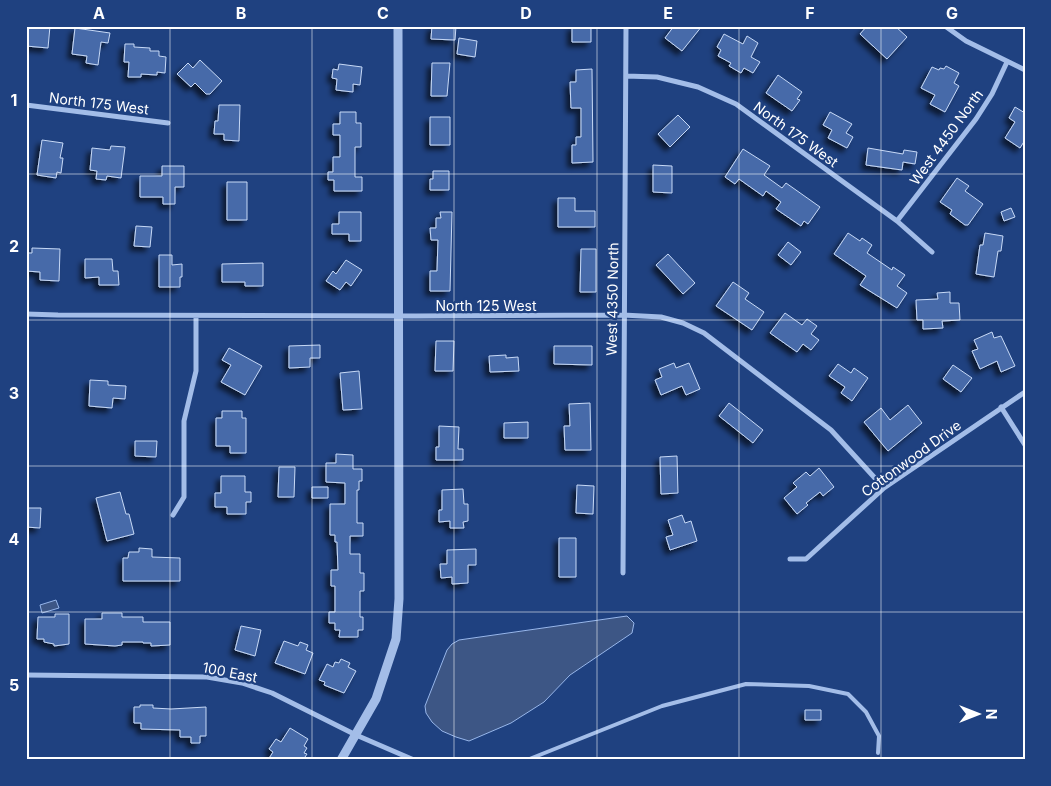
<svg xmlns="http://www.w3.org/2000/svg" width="1051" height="786" viewBox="0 0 1051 786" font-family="Inter,sans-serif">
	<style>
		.water { fill: #3d5685; stroke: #97b6ea }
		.building { fill: #476aa9; stroke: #c7d9f6; filter: url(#shadow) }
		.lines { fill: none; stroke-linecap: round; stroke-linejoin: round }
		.service { stroke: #a3bde8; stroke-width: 4 }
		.minor { stroke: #a3bde8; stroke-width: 5 }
		.tertiary { stroke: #a3bde8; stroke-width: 9 }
		.grid { fill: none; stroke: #fff; stroke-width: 1; stroke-opacity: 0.55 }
		.labels { text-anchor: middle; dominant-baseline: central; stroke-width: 4.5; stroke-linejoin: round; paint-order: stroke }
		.street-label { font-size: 14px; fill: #fff; stroke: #1f4180 }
		.neatline { fill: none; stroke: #fff; stroke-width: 2 }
		.grid-label { font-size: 16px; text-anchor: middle; font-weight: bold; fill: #fff }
	</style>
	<defs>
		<filter id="shadow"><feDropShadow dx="-4.5" dy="4.5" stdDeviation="2.5" flood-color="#0009"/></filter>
	</defs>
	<rect width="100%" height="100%" fill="#1f4180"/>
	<path class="water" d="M56 600 59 608 42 613 40 605Z
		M627 616 634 623 632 633 570 675 544 702 511 723 469 741 456 737 442 731 432 722 426 713 425 706 447 650 452 644 459 640Z"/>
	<path class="building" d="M29 26H50L48 48 26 46V28H29Z
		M432 26H456L455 40 431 39Z
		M572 26H591V42H572Z
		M674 26H702L682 51 665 38Z
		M867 26H895L907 37 887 59 860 34Z
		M75 28 110 33 108 43 101 42 98 65 86 63 87 56 72 54Z
		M724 34 743 44 747 36 758 43 751 57 760 62 753 73 744 68 741 73 729 66 731 63 718 56 721 50 717 47Z
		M459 38 477 41 475 57 457 54Z
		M125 44H134V47L150 48V51H159V56L166 57 165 73 157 72V75L141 74V77H128L129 62H124Z
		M200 60 222 81 210 94H206L195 83 191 87 177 74 188 63 193 68Z
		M432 63H450L447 96H431Z
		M339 64 362 67 360 85 353 84V92L336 90 337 79 332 78 333 69 338 70Z
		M946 66 959 73 954 83 959 86 945 112 930 104 935 95 921 88 932 67 939 70 940 68 944 69Z
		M592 69 593 162 572 163V145H576V137H581V108H571L570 82H576V70Z
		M778 75 802 92 797 99 800 100 792 111 766 93Z
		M219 105H240L239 141 224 140V134H214L215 121H218Z
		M1015 107 1025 113V140L1020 148 1005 138 1015 122 1009 118Z
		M340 112H356V123H361V147H355V177H362V191H334V180H328V172H333V157H340V135H333V124H340Z
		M830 112 852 124 846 133 853 137 847 148 828 138 832 130 823 125Z
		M678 115 690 127 670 147 658 134Z
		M430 117H450V145H430Z
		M42 140 63 143 60 158H63L61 173 57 172 56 178 37 175Z
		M111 146 125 147 121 178 107 176 106 180 96 179 97 171 90 170 92 148 110 150Z
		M868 148 903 154 904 150 917 152 915 164 903 162 902 170 866 165Z
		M743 149 770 166 764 175 782 188 786 183 820 207 808 224 804 221 801 226 776 209 781 202 766 191 763 196 739 179 735 184 725 177Z
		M653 165 672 166V193L653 192Z
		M162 166H184V187H175V204H163V197H140V176H162Z
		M433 171H449V190H430V179H433Z
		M957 178 969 186 965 191 983 204 968 225H965L950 214 952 210 940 202Z
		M227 182H247V220H227Z
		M558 198H575V211H595V227H558Z
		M1011 208 1015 217 1004 221 1001 212Z
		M339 212H361V241H349V234H332V224H339Z
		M440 212H452L450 291H430V271H437L438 240H431L430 228H436V218H441Z
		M136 226 152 227 150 247 134 246Z
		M848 233 860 241 862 238 872 245 867 253 892 270 893 267 905 275 897 286 907 293 897 308 860 285 866 276 834 254Z
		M985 233 1003 236 1001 251H998L994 277 976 274 980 245H983Z
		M788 242 801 252 791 265 778 255Z
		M32 248 60 249 59 281 40 280V272L26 271V253H32Z
		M581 249H596V292H580Z
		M668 254 695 283 683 294 656 265Z
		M159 255H172V265L182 264V277H180V287H159Z
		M85 259H112L113 271H118L119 285H99V277L85 278Z
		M346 260 362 270 351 286 346 282 340 290 326 281 333 271 336 274Z
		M263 263V286H245V282H222V264Z
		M733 282 749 293 745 299 764 312 752 330 716 306Z
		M950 292V303H959L960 320 942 321 943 328 923 329V320H917L916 300 938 299 937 293Z
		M785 313 802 325 807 319 817 326 811 334 819 340 811 350 803 344 797 352 770 333Z
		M992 332 994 338 1001 336 1015 366 1001 372 997 361 980 369 972 351 978 349 974 340Z
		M436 341H454L453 371H435Z
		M320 345V358H310V367L289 368V346Z
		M554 346H592V365L554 364Z
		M229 348 262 366 245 395 221 382 231 365 222 360Z
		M506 355V358L518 357 519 371 490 372 489 356Z
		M674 363 676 368 689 363 700 389 686 395 682 386 661 395 655 380 662 377 659 369Z
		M838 364 851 373 854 368 868 378 852 401 841 393 845 387 829 376Z
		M953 365 972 378 961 392 943 379Z
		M359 371 362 409 343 410 340 373Z
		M90 380 108 381V385L126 386 125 399 113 398 112 408 89 406Z
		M590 403 591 450H565L564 426H570L569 404Z
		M729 403 763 430 753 443 719 416Z
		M908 405 922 423 888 451 864 422 881 408 890 420Z
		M222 411H242V418H246V453H230V446H216V418H222Z
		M528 422V438H504V423Z
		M439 426 459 427 458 449H463V460H436V447H439Z
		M135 441H157L156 457 135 456Z
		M336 454 353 455V469H362V481H359V490H357V523H363V536H350V554H360V573H364V591H360V617H363V630H358V637H339L340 630H335V623H329V612H335V586H331V570H338L337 542H335V535H330V504H345V483L326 482V463H336Z
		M677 456 678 493 661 494 660 457Z
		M279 467H295L294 497H278Z
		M819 468 834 487 823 496 820 492 806 503 808 505 797 514 784 498 797 487 793 483 806 472 810 476Z
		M221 476H245V492H251V502H246V514H227V507H215V493H221Z
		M577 485 594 486 593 514 576 513Z
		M312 487H328V498H312Z
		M463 489 464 504H468V521L463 522 464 528H450V521L439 522V510H442V490Z
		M120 492 126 514H129L134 534 107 541 96 498Z
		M26 508H41L40 528 26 527Z
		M682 515 685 523 691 521 697 541 670 550 666 537 673 535 668 520Z
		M559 538H576V577H559Z
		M139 548 152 549V557L180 558V581H123V558H128L129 552H139Z
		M476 549V565H468V583L452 584V577L441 578 440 564H447V550Z
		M102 613H122V617H143V622H170V645L151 646V643H143V642H122V645L115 646 85 644V619H102Z
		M55 614H69V644L54 646V644L44 642V639H37L38 617H55Z
		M241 626 261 630 255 656 235 650Z
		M284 641 298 646 300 642 308 645 306 650 313 653 305 674 275 663Z
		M341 659 350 663 348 667 356 671 344 693 324 685 325 682 319 680 327 664 333 667 335 662 339 663Z
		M140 705H153V708L171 709 206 707V736H200V743H191V737H180V730L141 729V723H134V707H140Z
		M805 710H821V720H805Z
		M290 728 308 739 304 746 307 748 304 753 307 754 303 760H268L273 752 269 749 276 739 281 742Z"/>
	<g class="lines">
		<path class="service" d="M527 760 662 706 746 684 809 686 848 694 866 712 879 736 878 753"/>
		<path class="minor" d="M945 26 966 41 1025 70
			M626 76 657 77 698 87 736 104 897 221 932 252
			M26 105 168 123
			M897 221 976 119 992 94 1007 62
			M26 314 58 315 416 316 623 315 661 317 683 323 704 333 831 430 884 488
			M1001 407 1025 445
			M173 515 184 497V421L196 371V316
			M790 559H806L884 488 1025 392
			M623 573 626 26
			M26 675 207 677 242 683 272 693 356 735 414 760"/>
		<path class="tertiary" d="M341 760 376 699 396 639 399 599 398 26"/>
	</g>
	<path class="grid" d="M170 26V760M312 26V760M454 26V760M597 26V760M739 26V760M881 26V760M26 174H1025M26 320H1025M26 466H1025M26 612H1025"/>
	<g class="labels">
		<g class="street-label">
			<text transform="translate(99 103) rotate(7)">North 175 West</text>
			<text transform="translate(796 134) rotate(36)">North 175 West</text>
			<text transform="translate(946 137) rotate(-54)">West 4450 North</text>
			<text transform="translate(612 299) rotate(-89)">West 4350 North</text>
			<text x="486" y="305">North 125 West</text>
			<text transform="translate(911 458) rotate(-36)">Cottonwood Drive</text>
			<text transform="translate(230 672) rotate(11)">100 East</text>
		</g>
	</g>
	<rect width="1051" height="786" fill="none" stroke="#1f4180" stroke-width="55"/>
	<g transform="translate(978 714) rotate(90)" stroke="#1f4180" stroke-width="4" paint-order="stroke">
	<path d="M0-4L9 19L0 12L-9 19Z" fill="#ffffff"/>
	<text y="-8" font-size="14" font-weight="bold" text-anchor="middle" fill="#ffffff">N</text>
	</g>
	<rect x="28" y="28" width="996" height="730" class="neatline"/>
	<g class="grid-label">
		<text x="99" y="19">A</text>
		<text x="241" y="19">B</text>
		<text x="383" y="19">C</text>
		<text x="526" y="19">D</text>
		<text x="668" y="19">E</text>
		<text x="810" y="19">F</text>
		<text x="952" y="19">G</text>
		<text x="14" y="106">1</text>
		<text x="14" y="252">2</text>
		<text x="14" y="399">3</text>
		<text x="14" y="545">4</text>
		<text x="14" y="691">5</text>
	</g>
</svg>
